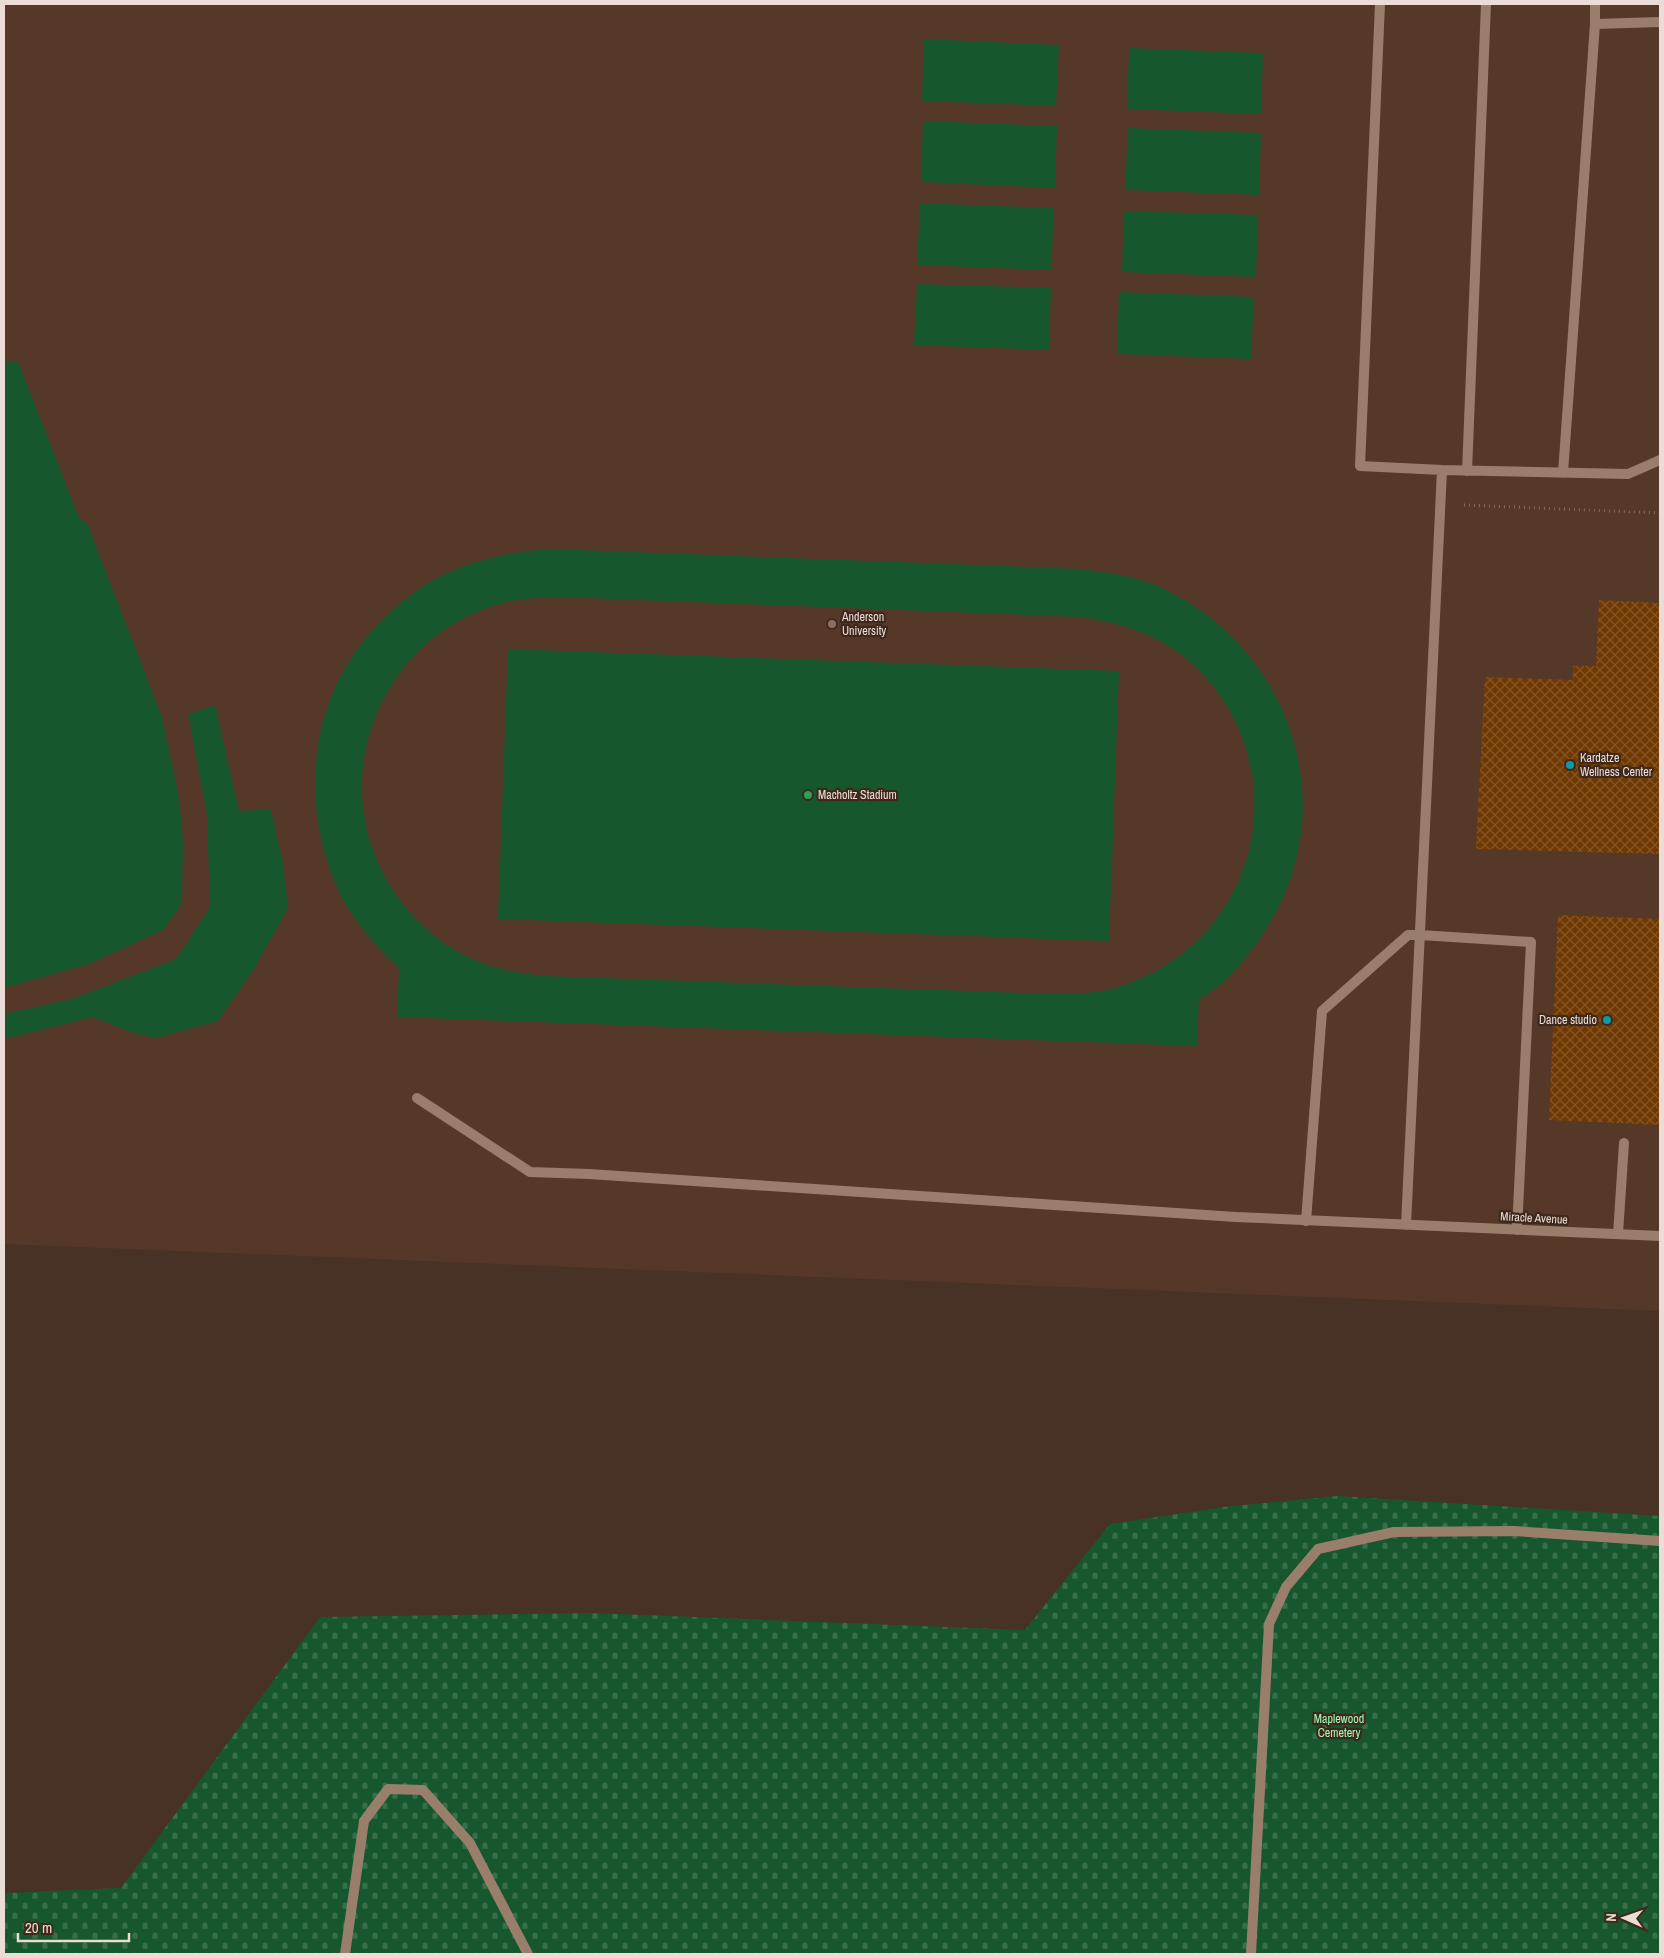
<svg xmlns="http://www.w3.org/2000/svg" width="1664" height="1958" viewBox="0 0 1664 1958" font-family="'Archivo Narrow',sans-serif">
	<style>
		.built { fill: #553828 }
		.cemetery { fill: url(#cemetery-stones) }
		.pitch { fill: #16572e; fill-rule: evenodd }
		.building { fill: url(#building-cross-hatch) }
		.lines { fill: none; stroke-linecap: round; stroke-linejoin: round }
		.path { stroke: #806c61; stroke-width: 3; stroke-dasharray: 1 4; stroke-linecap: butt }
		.service { stroke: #9a7e6c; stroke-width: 10 }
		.education-dot { fill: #8d6e63; stroke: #3e281c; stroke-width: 2 }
		.culture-dot { fill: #0f9aa8; stroke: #3e281c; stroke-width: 2 }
		.leisure-dot { fill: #2e9e5b; stroke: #3e281c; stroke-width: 2 }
		.labels { text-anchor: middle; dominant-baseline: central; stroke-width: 4.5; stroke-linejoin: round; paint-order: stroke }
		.poi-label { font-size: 12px; fill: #ebdcd5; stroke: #3e281c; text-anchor: start }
		.street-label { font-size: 12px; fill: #ebdcd5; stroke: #3e281c }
		.park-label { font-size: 12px; fill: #9df9b5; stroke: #3e281c }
	</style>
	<defs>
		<pattern id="cemetery-stones" width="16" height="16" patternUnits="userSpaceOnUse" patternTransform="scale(1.25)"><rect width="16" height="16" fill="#16572e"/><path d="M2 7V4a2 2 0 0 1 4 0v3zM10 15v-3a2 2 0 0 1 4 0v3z" fill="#386f4b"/></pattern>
		<pattern id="building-cross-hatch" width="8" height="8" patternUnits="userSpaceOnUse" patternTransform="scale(1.25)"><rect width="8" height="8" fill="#703902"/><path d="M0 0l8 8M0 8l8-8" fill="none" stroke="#855526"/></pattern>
	</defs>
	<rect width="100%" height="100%" fill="#483225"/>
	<path class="built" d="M4 4H1660V1311L4 1244Z"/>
	<path class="cemetery" d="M1337 1496 1660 1516V1954H4V1893L121 1888 320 1617 591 1613 1025 1630 1110 1524 1224 1507Z"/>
	<path class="pitch" d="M924 39 1059 45 1056 106 922 101Z
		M1129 48 1263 53 1261 114 1127 109Z
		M923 121 1057 126 1055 188 921 182Z
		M1128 128 1261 133 1259 195 1125 190Z
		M920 203 1054 208 1051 270 917 265Z
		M1124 211 1258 215 1256 277 1122 272Z
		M917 284 1051 288 1049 350 914 345Z
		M1119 292 1254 297 1251 359 1117 354Z
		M18 361 79 518 87 523 162 717 179 798 183 841 182 904 163 930 89 964 4 988V363Z
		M553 549 1081 569C1108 573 1137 576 1162 588 1284 645 1340 791 1276 912 1260 942 1230 984 1199 999L1197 1046 397 1017 399 969C377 946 353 922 339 892 296 797 310 687 388 614 405 599 423 584 443 575 479 558 514 551 553 549ZM559 597 1081 617C1121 623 1157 634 1189 661 1207 676 1222 696 1233 717 1289 826 1231 957 1112 989 1093 994 1072 993 1052 994L545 976C514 973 485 967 458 952 362 896 332 772 395 680 419 643 457 616 499 604 519 598 539 598 559 597Z
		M508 649 1119 671 1109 941 498 919Z
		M215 705 239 811 271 809 283 864 288 908 254 969 218 1021 156 1038 130 1032 93 1017 4 1039V1014L72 999 176 959 210 907 207 815 188 714Z"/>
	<path class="building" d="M1599 600 1660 603V854L1476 849 1485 677 1573 680V666H1596Z
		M1558 915 1660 919V1125L1549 1120Z"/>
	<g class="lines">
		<path class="path" d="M1464 505 1660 513"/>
		<path class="service" d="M1380 4 1360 466 1442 470 1628 474 1660 460
			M1595 4V24L1660 22
			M1467 471 1486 4
			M1563 473 1595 24
			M417 1098 530 1172 589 1174 1236 1217 1660 1236
			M1306 1221 1322 1011 1408 935H1420L1531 942 1517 1230
			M1406 1225 1442 470
			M1618 1234 1624 1143
			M345 1954 364 1821 388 1789 423 1790 470 1843 528 1954
			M1251 1954 1269 1624 1286 1587 1318 1549 1394 1532 1514 1531 1660 1541"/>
	</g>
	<circle class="education-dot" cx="832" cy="624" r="5"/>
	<g class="culture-dot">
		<circle cx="1570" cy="765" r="5"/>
		<circle cx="1607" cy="1020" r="5"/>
	</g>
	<circle class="leisure-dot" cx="808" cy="795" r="5"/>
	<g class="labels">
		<g class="poi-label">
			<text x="842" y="617">Anderson<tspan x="842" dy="14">University</tspan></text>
			<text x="1580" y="758">Kardatze<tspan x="1580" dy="14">Wellness Center</tspan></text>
			<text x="818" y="795">Macholtz Stadium</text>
			<text x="1597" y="1020" text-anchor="end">Dance studio</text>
		</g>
		<g class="street-label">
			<text transform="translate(1534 1218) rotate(3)">Miracle Avenue</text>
		</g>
		<g class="park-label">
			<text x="1339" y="1719">Maplewood<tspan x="1339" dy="14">Cemetery</tspan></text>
		</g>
	</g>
	<rect width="1664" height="1958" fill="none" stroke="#ebdcd5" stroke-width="10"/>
	<g transform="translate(1624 1918) rotate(272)" stroke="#3e281c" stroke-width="4" paint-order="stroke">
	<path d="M0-4L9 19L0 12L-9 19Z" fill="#ebdcd5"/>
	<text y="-8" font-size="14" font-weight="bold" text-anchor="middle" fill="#ebdcd5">N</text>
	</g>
	<path d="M18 1933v8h111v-8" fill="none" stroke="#ebdcd5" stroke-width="2.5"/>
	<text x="25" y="1933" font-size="15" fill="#ebdcd5" stroke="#3e281c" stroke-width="4" paint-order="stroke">20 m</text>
</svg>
